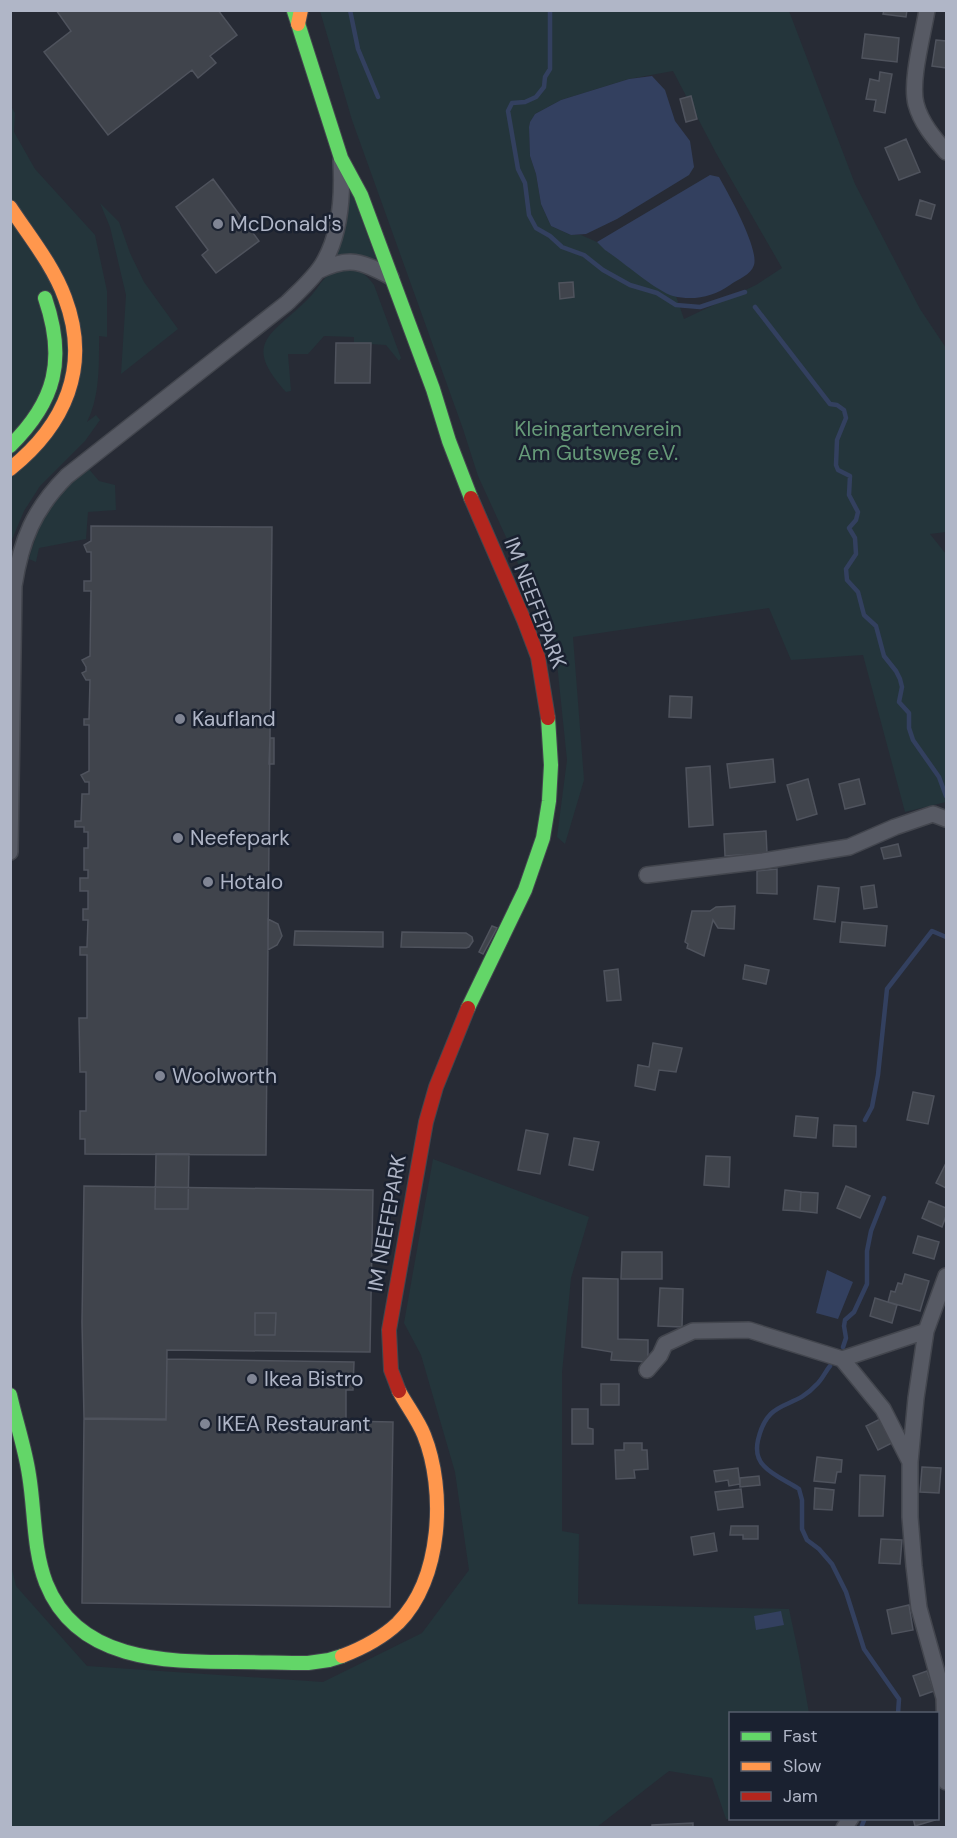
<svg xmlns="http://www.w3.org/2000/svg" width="957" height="1838" viewBox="0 0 957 1838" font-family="'DM Sans',sans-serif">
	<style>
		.green { fill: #24353b; fill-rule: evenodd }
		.water { fill: #33405f }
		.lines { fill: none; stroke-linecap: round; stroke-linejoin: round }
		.stream { stroke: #33405f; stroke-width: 4.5 }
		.building { fill: #40444c; stroke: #4f535d; stroke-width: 1.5 }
		.street-casing { stroke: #43464e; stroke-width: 18 }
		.fast-casing { stroke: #43464e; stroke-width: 16 }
		.slow-casing { stroke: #43464e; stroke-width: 16 }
		.jam-casing { stroke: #43464e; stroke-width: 16 }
		.street { stroke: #575a64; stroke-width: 15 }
		.fast { stroke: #63d668; stroke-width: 14 }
		.slow { stroke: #ff974d; stroke-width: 14 }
		.jam { stroke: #b3261e; stroke-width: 14 }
		.poi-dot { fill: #808594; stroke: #1a2130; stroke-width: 2 }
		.labels { text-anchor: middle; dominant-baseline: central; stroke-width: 5; stroke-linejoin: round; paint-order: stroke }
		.poi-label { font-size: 21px; fill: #b0b6c7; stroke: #1a2130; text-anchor: start }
		.park-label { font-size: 21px; fill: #669a78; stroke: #1a2130 }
		.street-label { font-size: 21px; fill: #b0b6c7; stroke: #1a2130 }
	</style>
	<rect width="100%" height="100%" fill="#272b35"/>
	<path class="green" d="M320 11H789L855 184 920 309 946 348V532L930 534 946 554V802L905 812 863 655 791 660 769 608 573 637 584 780 565 844 557 837 567 760 555 644 478 476 463 429 352 120ZM673 71 716 153 782 268 756 285 684 319 676 296 597 242 581 235H571L551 226 541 204 536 174 530 156 529 127 530 122 535 114 561 100 629 79Z
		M11 106 15 113 14 132 35 169 95 235 107 291V337L99 336C99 365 100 396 87 422L96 415 100 420 85 441 40 486 24 511 11 542Z
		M348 181 378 265 349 255 334 256C346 226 348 213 348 181Z
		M100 203 119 222 130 253 144 282 178 329 121 374 126 295 110 227Z
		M348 268C360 270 367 275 374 285L401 358 399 361 386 345 354 343V337L324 336 308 354H288L291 391 286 392C242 343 270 336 306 301 325 283 318 275 348 268Z
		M88 468 99 481 115 485 116 510 88 512 86 539 39 548 36 562 29 559C41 515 53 497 88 468Z
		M433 1159 589 1217 571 1278 562 1373V1531L579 1534 578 1604 789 1609 799 1656 809 1713 730 1714V1818L784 1819 783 1821 726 1819 712 1778 669 1771 597 1827H11L10 1561 16 1586 87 1666 323 1682 422 1633 469 1570 455 1472 421 1355 404 1323Z"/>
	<path class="water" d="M652 76 665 90 675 121 690 141 694 167 689 175 617 219 586 234 571 235 551 226 541 204 536 174 530 156 529 127 530 122 535 114 561 100 629 79Z
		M710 175 719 177C728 193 759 248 754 265 751 275 738 279 730 285 713 297 693 301 673 296 656 291 622 261 605 250L597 242Z
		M827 1270 853 1282 838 1319 816 1313Z
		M781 1611 784 1625 756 1630 754 1616Z"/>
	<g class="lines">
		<path class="stream" d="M350 10 358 49 378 97
			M550 10V69L545 77 544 87 536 97 525 102 512 103 508 111 518 169 525 183 529 215 536 228 550 236 562 247 584 255 603 270 630 285 657 293 676 305 700 307 745 292
			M755 307 830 404 837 405 844 410 846 418 837 440 836 465 838 470 850 476 849 495 858 512 856 520 849 528 855 538 856 554 846 569 847 580 858 592 864 615 876 626 884 656 896 671 900 679 902 687 899 702 909 713V728L913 740 939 777 946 796
			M865 1120 872 1107 878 1075 887 989 932 931 946 937
			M843 1347 846 1338 844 1326 845 1320 854 1312 867 1284V1251L871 1231 884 1198
			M830 1366C825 1372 822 1380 816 1385 793 1411 768 1397 758 1440 756 1449 757 1459 764 1466 773 1476 789 1482 799 1489L802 1500V1529L807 1540 819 1549 832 1564 846 1592 864 1649 899 1699 898 1714
			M861 1828 865 1818"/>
	</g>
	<path class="building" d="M56 10H218L237 35 210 56 216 63 198 78 192 70 108 135 44 52 71 31Z
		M884 10H907L906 17 883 14Z
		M865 34 899 38 897 62 862 58Z
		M936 40 946 41V68L932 66Z
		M880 72 892 74 885 113 874 111 876 100 866 99 870 79 879 81Z
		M691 96 697 119 686 122 680 99Z
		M906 139 920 172 899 180 885 148Z
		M213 179 259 241 216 273 202 255 208 250 176 207Z
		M920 200 935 205 931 219 916 215Z
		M573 282 574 297 560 299 559 283Z
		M336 343H371L370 383H335Z
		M91 526 272 527 266 1155 85 1154V1139H80V1111H86V1072H80L79 1018H87V955H80V947H87L88 920H83V909H88V891H80V878H88V870H84V848H88V832H84V827H75V821H81L82 794H89V782H85L81 775 89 771V725H84V719H89L90 680H86L82 673 86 671V667L82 660 90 656 91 591H84V581H91V552H87L84 545 91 541Z
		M670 696 692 697 691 718 669 717Z
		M270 738H274V764H269Z
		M773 759 775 782 730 788 727 764Z
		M710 766 713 825 689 827 686 768Z
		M808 779 817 814 797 820 787 785Z
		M859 779 865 804 845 809 839 784Z
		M766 831 767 853 725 856 724 834Z
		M898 844 901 856 884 859 881 848Z
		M777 869V894L757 893V871Z
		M874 885 877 907 864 909 861 887Z
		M818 886 839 888 835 922 814 919Z
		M735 906 734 929 718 928 713 920 704 956 687 948 688 944 685 942 692 911H710L716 907Z
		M268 919 278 924 282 936 277 945 268 950Z
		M842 922 887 926 885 946 840 942Z
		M492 926 497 928 483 954 479 952Z
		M295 931 383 932V947L294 945Z
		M402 932 466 933 472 937 473 941 469 947 466 948 401 947Z
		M745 965 769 970 766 984 743 979Z
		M618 969 621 1000 607 1001 604 971Z
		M653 1043 682 1048 676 1072 659 1070 655 1090 635 1086 638 1065 649 1067Z
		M913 1092 934 1096 928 1124 907 1120Z
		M796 1116 818 1118 816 1138 794 1136Z
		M834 1125 856 1126V1147L833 1146Z
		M526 1130 548 1134 540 1174 518 1170Z
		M574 1138 599 1142 593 1170 569 1165Z
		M156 1154H189L188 1209H155Z
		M706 1156 730 1157 729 1187 704 1185Z
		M946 1163V1188L936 1183Z
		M84 1186 373 1190 370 1352 167 1350 166 1419 84 1418 82 1322Z
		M846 1186 870 1196 860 1218 837 1208Z
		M785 1190 801 1192 800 1211 783 1210Z
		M801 1192 818 1193 817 1213 800 1211Z
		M929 1201 946 1208V1216L942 1227 922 1218Z
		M918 1236 939 1242 934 1259 913 1253Z
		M622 1252H662V1279H621Z
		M905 1274 929 1281 920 1311 888 1302 891 1291 895 1292 898 1283 902 1284Z
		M583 1278 618 1279V1339L648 1340V1362L611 1360 612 1352 582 1347Z
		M660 1288 683 1289 682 1327 658 1326Z
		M875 1298 897 1305 892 1323 870 1316Z
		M255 1313H276L275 1335H255Z
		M167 1359 354 1362 353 1390H346V1421L393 1422 390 1607 82 1603 84 1419 166 1420Z
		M601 1384H619V1405H601Z
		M572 1409H588V1428L593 1429V1444H572Z
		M882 1418 894 1442 878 1450 866 1426Z
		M624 1443H642V1450H647L648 1469 634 1470 635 1478 616 1479 615 1450H624Z
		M817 1457 842 1460 841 1472H837L835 1483 814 1481Z
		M922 1467 941 1468 939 1493 920 1492Z
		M738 1468 740 1484 729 1486 728 1480 716 1482 714 1471Z
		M860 1475 885 1476 883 1516H859Z
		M759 1476 760 1485 740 1487V1478Z
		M815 1488 834 1490 832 1510 814 1509Z
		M741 1489 743 1507 718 1510 715 1492Z
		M731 1526H758V1539H743V1535H730Z
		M714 1533 717 1551 694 1555 691 1537Z
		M881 1539 902 1540 900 1564 879 1563Z
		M909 1605 913 1630 892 1634 887 1610Z
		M927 1671 934 1691 920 1696 913 1676Z
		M913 1818H934L935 1820 915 1826Z
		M693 1823V1828H652V1825Z"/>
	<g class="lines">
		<g class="street-casing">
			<path id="street" d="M927 10C923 35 910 81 916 104 921 123 934 138 946 152
				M318 271C349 256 361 261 391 277
				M10 852 14 586C21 540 34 509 67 476L287 303C299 291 313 279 322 265 341 235 343 196 341 161
				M647 875 763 861 849 847 895 827 933 814 946 819
				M946 1276 926 1331 916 1398 910 1462V1517L914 1566 919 1608 944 1698 946 1782
				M842 1359 926 1331
				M647 1370 660 1355 665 1344 693 1331 749 1330 842 1359 883 1409 910 1462
				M844 1828 851 1818"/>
		</g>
		<g class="fast-casing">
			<path id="fast" d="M294 11 341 158 361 195 433 389 449 441 471 498
				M10 446C56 401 66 359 45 298
				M468 1008 525 890 543 838 549 801 551 765 548 718
				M10 1395C16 1422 25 1448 29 1475 35 1511 33 1549 46 1583 77 1661 164 1662 235 1662 259 1662 283 1663 308 1663L329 1660 342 1656"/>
		</g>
		<g class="slow-casing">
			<path id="slow" d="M298 24 301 10
				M10 207C29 236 53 265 65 298 91 367 65 425 10 469
				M342 1656C363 1648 382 1638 398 1623 442 1579 446 1490 424 1435 418 1420 407 1406 399 1391"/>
		</g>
		<g class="jam-casing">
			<path id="jam" d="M471 498 524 620 538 657 548 718
				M399 1391 391 1370 389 1330 426 1122 436 1087 468 1008"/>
		</g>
		<use href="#street" class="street"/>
		<use href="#fast" class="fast"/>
		<use href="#slow" class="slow"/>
		<use href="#jam" class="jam"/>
	</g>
	<g class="poi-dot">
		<circle cx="218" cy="224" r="6"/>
		<circle cx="180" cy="719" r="6"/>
		<circle cx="178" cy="838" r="6"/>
		<circle cx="208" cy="882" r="6"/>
		<circle cx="160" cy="1076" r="6"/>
		<circle cx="252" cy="1379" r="6"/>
		<circle cx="205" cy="1424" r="6"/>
	</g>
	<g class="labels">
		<g class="poi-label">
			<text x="230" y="224">McDonald's</text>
			<text x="192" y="719">Kaufland</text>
			<text x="190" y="838">Neefepark</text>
			<text x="220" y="882">Hotalo</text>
			<text x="172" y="1076">Woolworth</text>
			<text x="264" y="1379">Ikea Bistro</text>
			<text x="217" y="1424">IKEA Restaurant</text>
		</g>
		<g class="park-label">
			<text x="598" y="429">Kleingartenverein<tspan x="598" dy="24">Am Gutsweg e.V.</tspan></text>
		</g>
		<g class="street-label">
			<text transform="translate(535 603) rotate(69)">IM NEEFEPARK</text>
			<text transform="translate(387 1223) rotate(-80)">IM NEEFEPARK</text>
		</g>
	</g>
	<rect width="957" height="1838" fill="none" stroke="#b0b6c7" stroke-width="24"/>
	<rect x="729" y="1712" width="210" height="108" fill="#1a2130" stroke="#565d6c" stroke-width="1.5"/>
	<rect x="741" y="1732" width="30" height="9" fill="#63d668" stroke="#565d6c" stroke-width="1.5"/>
	<text x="783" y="1742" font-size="18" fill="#b0b6c7">Fast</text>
	<rect x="741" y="1762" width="30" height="9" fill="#ff974d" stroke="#565d6c" stroke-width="1.5"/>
	<text x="783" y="1772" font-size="18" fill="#b0b6c7">Slow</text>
	<rect x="741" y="1792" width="30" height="9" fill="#b3261e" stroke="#565d6c" stroke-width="1.5"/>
	<text x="783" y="1802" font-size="18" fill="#b0b6c7">Jam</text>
</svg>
